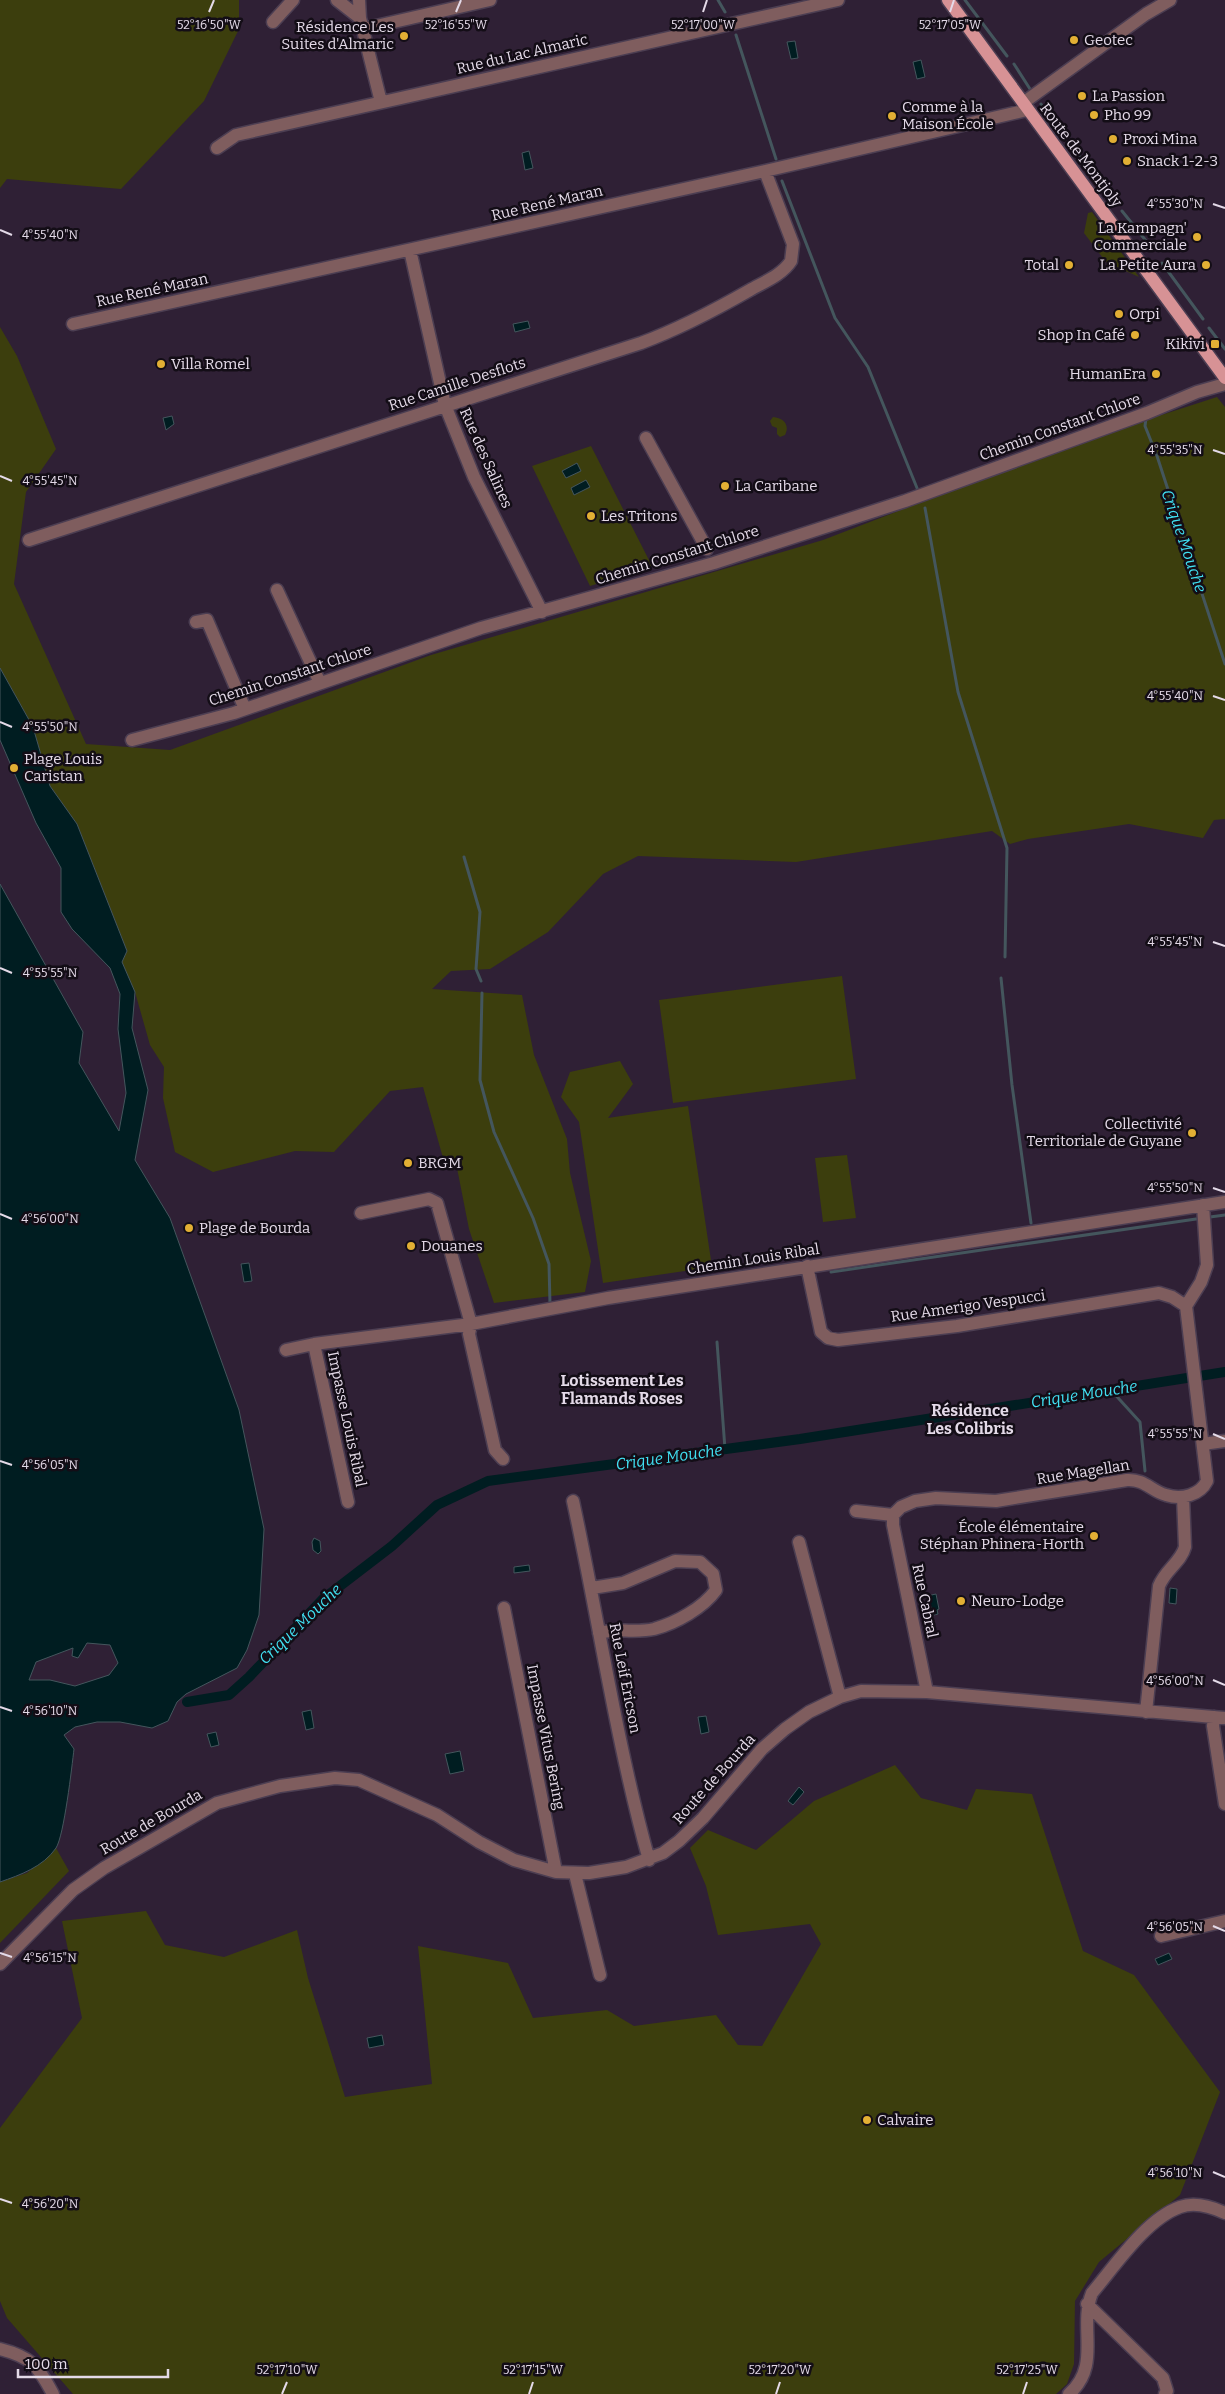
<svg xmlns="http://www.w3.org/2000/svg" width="1225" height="2394" viewBox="0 0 1225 2394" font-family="Bitter,serif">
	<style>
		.green { fill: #3c3e0d }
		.water { fill: #001d21; stroke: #44565d; fill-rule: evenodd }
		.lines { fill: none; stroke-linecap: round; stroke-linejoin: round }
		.stream { stroke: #44565d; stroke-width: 3 }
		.canal { stroke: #001d21; stroke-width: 10 }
		.minor-casing { stroke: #4c3e52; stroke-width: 15 }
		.major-casing { stroke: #4c3e52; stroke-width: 15 }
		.minor { stroke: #7f5d5e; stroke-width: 12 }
		.major { stroke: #d79295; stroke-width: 12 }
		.ticks { fill: none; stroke: #e4dae8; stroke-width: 2 }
		.poi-dot { fill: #e2af34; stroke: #130d16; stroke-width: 2 }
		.labels { text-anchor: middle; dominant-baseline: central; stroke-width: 5; stroke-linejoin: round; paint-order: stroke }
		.poi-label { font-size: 15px; fill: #e4dae8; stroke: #130d16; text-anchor: start }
		.street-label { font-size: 15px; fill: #e4dae8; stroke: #130d16 }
		.water-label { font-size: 16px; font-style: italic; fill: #41e0f2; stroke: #130d16 }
		.neighbourhood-label { font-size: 16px; font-weight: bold; fill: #e4dae8; stroke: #130d16 }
		.ticks-label { font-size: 12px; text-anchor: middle; fill: #e4dae8; stroke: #130d16; stroke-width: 5; stroke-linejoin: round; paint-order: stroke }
	</style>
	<rect width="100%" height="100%" fill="#2f2035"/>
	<path class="green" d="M0 0H239V29L204 101 121 189 7 179 0 188Z
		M1092 212 1139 277 1106 262 1084 233 1088 213Z
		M0 327 17 356 56 449 26 492 14 584 86 744 170 750 431 655 823 540 1075 443 1217 397 1225 407V819L1214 820 1203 838 1129 824 1028 839 1010 844 992 831 796 862 638 856 603 874 548 932 490 969 451 971 432 989 522 995 534 1055 567 1139 570 1173 591 1261 585 1292 494 1303 469 1229 457 1168 445 1165 423 1087 390 1091 334 1152 295 1151 213 1172 175 1152 163 1098 164 1067 150 1045 135 992 122 962 127 951 77 824 50 786 33 727 0 668Z
		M773 417C784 418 790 425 785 435L780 437 777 434V428L772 426 770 421Z
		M591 446 652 566 590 586 532 466Z
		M842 976 856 1079 673 1103 659 1000Z
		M620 1061 633 1084 608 1118 688 1106 712 1267 603 1283 579 1122 561 1097 570 1072Z
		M847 1155 856 1218 823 1222 815 1158Z
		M895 1765 921 1798 967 1810 976 1789 1032 1794 1083 1951 1134 1975 1220 2092 1180 2195 1099 2262 1075 2301 1074 2364 1067 2384 1056 2394H73L7 2318 0 2301V2128L82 2018 62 1921 146 1911 165 1945 224 1957 297 1930 308 1978 345 2097 432 2084 418 1946 508 1963 533 2018 607 2010 634 2026 716 2015 738 2045 762 2046 821 1944 810 1924 718 1935 706 1886 690 1848 708 1830 756 1850 814 1801Z
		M56 1848 69 1871 0 1943V1882L27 1873Z"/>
	<path class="water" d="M795 41 798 58 791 59 787 42Z
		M921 60 925 77 917 79 913 62Z
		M529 151 533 168 525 170 522 153Z
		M528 321 530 328 515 332 513 324Z
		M172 416 174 424 166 430 163 418Z
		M577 463 581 471 566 478 562 471Z
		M586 480 590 487 574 495 571 488Z
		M0 668 33 727 50 786 77 824 127 951 122 962 135 992 132 1028 148 1090 135 1160 170 1218 239 1410 264 1529 259 1615 247 1650 237 1668 186 1694 177 1702 168 1721 152 1728 120 1722H97L75 1727 64 1735 74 1749C72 1766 64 1836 56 1848 43 1867 20 1875 0 1882V884L83 1032 79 1063 119 1131 126 1093 118 1029 120 994 110 968 72 929 61 912V868L36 823 0 740ZM87 1643 110 1645 118 1663 109 1675 75 1686 50 1680H29L36 1662 73 1648 72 1656 78 1658Z
		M249 1263 252 1281 244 1282 241 1264Z
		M314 1538 320 1541 321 1551 318 1554 313 1550 312 1542Z
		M529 1565 530 1571 514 1573V1567Z
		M1170 1588 1177 1589 1176 1604 1169 1603Z
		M936 1594 939 1609 937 1610 938 1614 934 1615 927 1596Z
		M311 1710 314 1728 306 1730 302 1712Z
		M706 1716 709 1732 701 1734 698 1717Z
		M216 1732 219 1745 211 1747 207 1734Z
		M460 1751 464 1771 450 1774 445 1754Z
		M799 1787 804 1792 793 1805 788 1801Z
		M1169 1953 1172 1959 1158 1965 1155 1959Z
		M382 2035 384 2045 369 2048 367 2038Z"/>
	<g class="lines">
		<path class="stream" d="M718 0 725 12
			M965 0 1007 56
			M736 35 776 159
			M1014 64 1030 89
			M1041 104 1059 132
			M1069 143 1108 192
			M782 181 835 318 868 367 917 488
			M1122 211 1151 247
			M1162 263 1203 319
			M1209 328 1225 349
			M1146 418 1145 426 1157 456 1225 664
			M925 508 958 692 1007 848 1005 957
			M464 857 480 912 476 969 481 981
			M1001 978 1012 1085 1031 1223
			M482 993 480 1080 494 1132 533 1218 549 1264 550 1304
			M1210 1217 1225 1215
			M831 1272 1196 1219
			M717 1342 725 1449
			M1110 1389 1140 1422 1145 1471"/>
		<path class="canal" d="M187 1702 229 1695 249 1677 323 1599 392 1546 437 1505 488 1481 800 1439 1225 1372"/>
		<g class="minor-casing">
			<path id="minor" d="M337 0 360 18
				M359 0 360 18 381 102
				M273 22 293 0
				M363 29 490 0
				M1023 103 1146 14 1170 0
				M217 148 236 135 838 0
				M410 250 445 405 474 477 542 612
				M73 324 765 171 1027 110
				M646 438 707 549
				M29 540 641 343C679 329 715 310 750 290 764 282 782 275 791 261L793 244 765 171
				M277 590 320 683
				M196 622 207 620 245 709
				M132 740 234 713 481 628 714 563 905 501 1147 413 1197 392 1225 384
				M361 1213 429 1199 437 1203 471 1324 469 1334 495 1450 503 1459
				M807 1266 821 1332 828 1338 838 1340 957 1326 1159 1293 1172 1297 1186 1306
				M314 1344 348 1502
				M286 1350 314 1344 471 1324 608 1298 1225 1202
				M1203 1444 1225 1441
				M573 1501C599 1621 616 1742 649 1860
				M856 1511 893 1515 901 1507 915 1501 936 1498 996 1501 1127 1480C1145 1479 1151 1491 1166 1495 1182 1500 1200 1495 1207 1481L1186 1306 1201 1282 1207 1265 1203 1205
				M893 1515V1525L927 1692
				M799 1542 840 1697
				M592 1588 623 1583 675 1561 700 1562 713 1574 716 1590C703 1608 676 1623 654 1629 637 1633 618 1628 599 1633
				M504 1608 556 1872
				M1146 1712 1159 1586C1165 1570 1181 1562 1185 1547L1183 1497
				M1214 1717 1213 1726 1225 1804
				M575 1874 600 1975
				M1161 1936 1225 1921
				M0 1964 73 1890 104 1868 217 1803 280 1786 335 1778 359 1780 437 1815 479 1842 514 1860 556 1872 589 1873 626 1867 663 1853 679 1841 703 1818 762 1749 785 1729 809 1712 840 1697 861 1691 927 1692 1225 1718
				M1087 2304 1163 2378 1167 2391 1165 2394
				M0 2349C32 2357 38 2366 53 2394
				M1069 2394C1102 2365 1078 2328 1092 2293 1115 2266 1146 2219 1180 2207 1194 2202 1212 2207 1225 2213"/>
		</g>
		<g class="major-casing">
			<path id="major" d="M948 0 1225 378"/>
		</g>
		<use href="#minor" class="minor"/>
		<use href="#major" class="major"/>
	</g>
	<path class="ticks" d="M209 12 214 0M456 12 461 0M703 12 707 0M950 12 954 0M1213 204 1225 208M0 230 12 235M1213 450 1225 454M0 476 12 481M1213 696 1225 700M0 722 12 727M1213 942 1225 946M0 968 12 973M1213 1188 1225 1192M0 1214 12 1219M1213 1434 1225 1439M0 1461 12 1465M1213 1680 1225 1685M0 1707 12 1711M1213 1926 1225 1931M0 1953 12 1957M1213 2172 1225 2177M0 2199 12 2203M282 2394 287 2382M529 2394 533 2382M776 2394 780 2382M1023 2394 1027 2382"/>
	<g class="poi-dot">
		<circle cx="404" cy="36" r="5"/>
		<circle cx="1074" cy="40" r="5"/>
		<circle cx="1082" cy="96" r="5"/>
		<circle cx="1094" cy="115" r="5"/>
		<circle cx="892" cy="116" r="5"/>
		<circle cx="1113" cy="139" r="5"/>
		<circle cx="1127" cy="161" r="5"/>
		<circle cx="1197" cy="237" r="5"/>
		<circle cx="1069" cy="265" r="5"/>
		<circle cx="1206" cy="265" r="5"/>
		<circle cx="1119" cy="314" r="5"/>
		<circle cx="1135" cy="335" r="5"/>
		<rect x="1210" y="339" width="10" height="10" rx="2.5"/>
		<circle cx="161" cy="364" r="5"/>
		<circle cx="1156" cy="374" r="5"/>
		<circle cx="725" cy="486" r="5"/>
		<circle cx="591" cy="516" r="5"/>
		<circle cx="14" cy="768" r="5"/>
		<circle cx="1192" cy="1133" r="5"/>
		<circle cx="408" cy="1163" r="5"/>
		<circle cx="189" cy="1228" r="5"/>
		<circle cx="411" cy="1246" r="5"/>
		<circle cx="1094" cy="1536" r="5"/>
		<circle cx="961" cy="1601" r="5"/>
		<circle cx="867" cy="2120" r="5"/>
	</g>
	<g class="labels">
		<g class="poi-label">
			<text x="394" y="27" text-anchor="end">Résidence Les<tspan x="394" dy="17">Suites d'Almaric</tspan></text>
			<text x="1084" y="40">Geotec</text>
			<text x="1092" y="96">La Passion</text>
			<text x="902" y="107">Comme à la<tspan x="902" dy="17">Maison École</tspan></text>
			<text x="1104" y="115">Pho 99</text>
			<text x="1123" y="139">Proxi Mina</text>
			<text x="1137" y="161">Snack 1-2-3</text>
			<text x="1187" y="228" text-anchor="end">La Kampagn'<tspan x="1187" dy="17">Commerciale</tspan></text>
			<text x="1059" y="265" text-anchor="end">Total</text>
			<text x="1196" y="265" text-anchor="end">La Petite Aura</text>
			<text x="1129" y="314">Orpi</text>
			<text x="1125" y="335" text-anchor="end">Shop In Café</text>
			<text x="1205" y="344" text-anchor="end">Kikivi</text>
			<text x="171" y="364">Villa Romel</text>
			<text x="1146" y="374" text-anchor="end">HumanEra</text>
			<text x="735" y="486">La Caribane</text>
			<text x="601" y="516">Les Tritons</text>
			<text x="24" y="759">Plage Louis<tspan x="24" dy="17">Caristan</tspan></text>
			<text x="1182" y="1124" text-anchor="end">Collectivité<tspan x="1182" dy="17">Territoriale de Guyane</tspan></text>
			<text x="418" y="1163">BRGM</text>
			<text x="199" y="1228">Plage de Bourda</text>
			<text x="421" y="1246">Douanes</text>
			<text x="1084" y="1527" text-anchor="end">École élémentaire<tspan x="1084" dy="17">Stéphan Phinera-Horth</tspan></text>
			<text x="971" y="1601">Neuro-Lodge</text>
			<text x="877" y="2120">Calvaire</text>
		</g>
		<g class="street-label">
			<text transform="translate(522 54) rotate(-13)">Rue du Lac Almaric</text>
			<text transform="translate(1081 155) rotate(53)">Route de Montjoly</text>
			<text transform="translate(547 203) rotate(-13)">Rue René Maran</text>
			<text transform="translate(152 290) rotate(-12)">Rue René Maran</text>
			<text transform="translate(457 384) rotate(-18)">Rue Camille Desflots</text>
			<text transform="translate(1060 427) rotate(-20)">Chemin Constant Chlore</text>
			<text transform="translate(486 458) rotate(66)">Rue des Salines</text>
			<text transform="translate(677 555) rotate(-17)">Chemin Constant Chlore</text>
			<text transform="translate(290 675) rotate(-18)">Chemin Constant Chlore</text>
			<text transform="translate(753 1259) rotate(-9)">Chemin Louis Ribal</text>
			<text transform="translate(968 1306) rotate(-8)">Rue Amerigo Vespucci</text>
			<text transform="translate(347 1419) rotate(78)">Impasse Louis Ribal</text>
			<text transform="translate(1083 1472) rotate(-9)">Rue Magellan</text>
			<text transform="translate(925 1601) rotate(78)">Rue Cabral</text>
			<text transform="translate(625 1678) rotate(79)">Rue Leif Ericson</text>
			<text transform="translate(546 1737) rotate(79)">Impasse Vitus Bering</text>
			<text transform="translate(714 1779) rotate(-48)">Route de Bourda</text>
			<text transform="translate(151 1822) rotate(-30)">Route de Bourda</text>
		</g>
		<g class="water-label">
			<text transform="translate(1184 541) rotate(71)">Crique Mouche</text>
			<text transform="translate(1084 1394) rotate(-9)">Crique Mouche</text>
			<text transform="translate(669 1457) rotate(-8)">Crique Mouche</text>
			<text transform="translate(300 1624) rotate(-44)">Crique Mouche</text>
		</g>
		<g class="neighbourhood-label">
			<text x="622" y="1380">Lotissement Les<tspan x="622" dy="18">Flamands Roses</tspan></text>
			<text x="970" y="1410">Résidence<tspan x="970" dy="18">Les Colibris</tspan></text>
		</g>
	</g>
	<g class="ticks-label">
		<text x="456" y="29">52°16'55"W</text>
		<text x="950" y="29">52°17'05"W</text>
		<text x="209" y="29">52°16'50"W</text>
		<text x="703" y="29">52°17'00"W</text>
		<text x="1175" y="208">4°55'30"N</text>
		<text x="50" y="239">4°55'40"N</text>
		<text x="1175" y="454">4°55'35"N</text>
		<text x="50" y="485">4°55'45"N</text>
		<text x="1175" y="700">4°55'40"N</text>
		<text x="50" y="731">4°55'50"N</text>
		<text x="1175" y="946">4°55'45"N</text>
		<text x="50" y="977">4°55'55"N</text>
		<text x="1175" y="1192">4°55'50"N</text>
		<text x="50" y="1223">4°56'00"N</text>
		<text x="1175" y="1438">4°55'55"N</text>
		<text x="50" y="1469">4°56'05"N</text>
		<text x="1175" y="1685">4°56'00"N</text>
		<text x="50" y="1715">4°56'10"N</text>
		<text x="1175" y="1931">4°56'05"N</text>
		<text x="50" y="1962">4°56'15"N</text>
		<text x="1175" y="2177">4°56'10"N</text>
		<text x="50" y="2208">4°56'20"N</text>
		<text x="287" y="2374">52°17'10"W</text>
		<text x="533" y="2374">52°17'15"W</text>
		<text x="780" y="2374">52°17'20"W</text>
		<text x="1027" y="2374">52°17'25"W</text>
	</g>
	<path d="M18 2369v8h150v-8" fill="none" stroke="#e4dae8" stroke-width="2.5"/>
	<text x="25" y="2369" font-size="15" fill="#e4dae8" stroke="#130d16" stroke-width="4" paint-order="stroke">100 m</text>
</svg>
